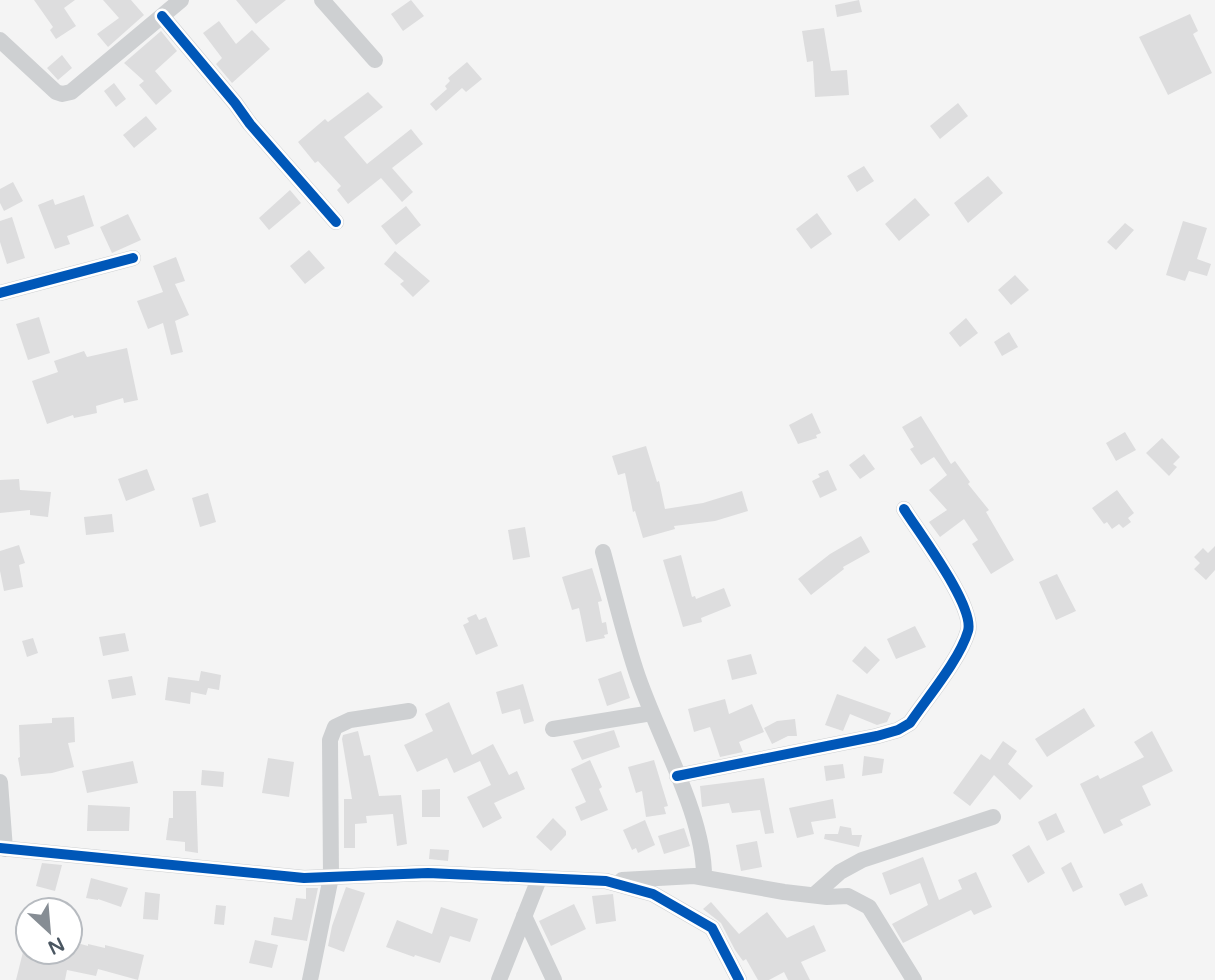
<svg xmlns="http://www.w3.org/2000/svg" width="1215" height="980" viewBox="0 0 1215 980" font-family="'Varela Round',sans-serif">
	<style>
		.building { fill: #ddddde }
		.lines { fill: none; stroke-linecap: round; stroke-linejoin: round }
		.minor { stroke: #ced0d2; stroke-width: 16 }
		.cycleway-casing { stroke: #fff; stroke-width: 15 }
		.cycleway { stroke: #0057b8; stroke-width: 10 }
	</style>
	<rect width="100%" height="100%" fill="#f4f4f4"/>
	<path class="building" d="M34 0H75L64 8 76 26 56 39 50 30 53 27Z
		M103 0H131L144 15 108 47 97 34 119 18Z
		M236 0H286L256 24Z
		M411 0 424 16 403 31 391 14Z
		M859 0 862 12 837 17 835 5Z
		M1190 14 1198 31 1193 34 1212 73 1168 95 1139 37Z
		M219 21 236 44 252 30 270 49 232 83 216 64 222 58 203 33Z
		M824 28 831 71 847 70 849 95 815 97 813 61 807 62 802 31Z
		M161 31 177 51 155 71 172 91 156 105 139 85 144 81 124 63Z
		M62 55 72 68 58 80 47 68Z
		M467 62 482 79 466 92 462 88 436 111 430 104 447 89 445 86 450 81 448 78Z
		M114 83 126 99 116 107 104 91Z
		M368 92 383 107 344 137 367 164 411 129 423 144 392 168 413 192 402 202 381 178 348 204 337 190 341 186 318 161 315 163 298 142 325 119 328 122Z
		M958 103 968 116 940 139 930 126Z
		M146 116 157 129 134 148 123 135Z
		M864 166 874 181 857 192 847 176Z
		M988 176 1003 193 968 223 954 203Z
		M13 182 23 201 4 211 0 203V189Z
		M290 190 301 203 269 230 259 218Z
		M84 195 94 226 67 236 70 244 55 249 38 205 53 199 55 205Z
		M915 198 930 215 899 241 885 224Z
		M406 206 421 225 396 245 381 226Z
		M817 213 832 234 811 249 796 229Z
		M128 214 141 240 112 253 100 227Z
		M12 217 25 258 7 264 0 242V221Z
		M1183 221 1207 228 1197 259 1211 264 1207 276 1189 271 1185 281 1166 275Z
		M1125 223 1134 230 1116 250 1107 242Z
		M309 250 325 268 305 284 290 266Z
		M395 251 430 281 413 297 400 284 404 281 384 264Z
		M176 257 185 281 175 284 189 315 175 321 183 352 171 355 163 323 148 329 137 301 163 292 153 266Z
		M1015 275 1029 290 1011 305 998 290Z
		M39 317 50 353 28 360 16 324Z
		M966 318 978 333 960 347 949 333Z
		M1009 332 1018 347 1002 356 994 342Z
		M127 348 138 400 124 403 123 398 96 406 97 413 74 418 73 415 47 424 32 381 58 372 54 361 84 351 87 357Z
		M812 413 821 433 816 435 817 438 798 444 789 425Z
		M921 416 951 464 955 461 970 482 968 484 989 510 986 512 1014 560 991 574 972 544 978 540 964 519 940 537 929 522 947 510 929 490 947 475 934 457 921 465 910 449 914 447 902 427Z
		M1125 432 1136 450 1116 461 1106 443Z
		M1162 438 1180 457 1173 464 1177 467 1169 476 1146 453Z
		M646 446 657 482 659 481 665 509 703 503 742 491 748 511 715 521 674 526 675 529 643 538 635 511 633 512 625 473 618 475 612 456Z
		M864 454 875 469 860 479 849 465Z
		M147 469 155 490 126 501 118 479Z
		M828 470 837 490 820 498 812 481 820 477 818 474Z
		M19 479 20 490 51 492 48 517 30 515V510L0 513V480Z
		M1117 490 1134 513 1128 518 1131 522 1123 528 1119 524 1112 529 1107 522 1104 524 1092 508Z
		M208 493 216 522 200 527 192 498Z
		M112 514 114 532 86 535 84 517Z
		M525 527 530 557 513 560 508 530Z
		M861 536 870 552 843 567 844 569 811 595 798 579 830 554Z
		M19 545 25 563 19 565 23 587 4 591 0 571V551Z
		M1215 546V570L1206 580 1194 569 1200 563 1194 557 1203 548 1208 553Z
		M681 555 692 597 695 596 696 599 724 588 731 606 701 618 702 622 683 627 663 560Z
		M592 568 602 601 598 602 602 623 606 622 608 634 604 635 605 638 586 642 579 608 572 610 562 577Z
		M1057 574 1076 611 1056 620 1039 582Z
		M476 614 479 620 486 617 498 646 476 655 463 625 469 622 467 618Z
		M915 626 926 647 896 659 887 639Z
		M125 633 129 651 103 656 99 637Z
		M33 638 38 653 27 657 22 641Z
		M865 646 880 660 867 674 852 661Z
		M751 654 757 674 732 680 727 660Z
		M201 671 221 675 219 690 208 688 206 695 191 692 190 704 165 700 168 677 199 681Z
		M621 671 630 698 607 706 598 679Z
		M132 676 136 695 112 699 108 680Z
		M523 684 534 721 524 724 520 709 502 714 496 692Z
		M837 694 891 713 887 722 877 725 850 714 843 731 825 725Z
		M725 699 729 714 752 704 764 732 739 742 743 752 720 757 710 727 694 732 688 709Z
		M449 702 472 755 493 744 509 775 517 771 525 789 494 803 502 818 483 828 467 797 491 785 480 761 454 773 447 758 417 772 404 745 433 731 425 714Z
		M1084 708 1095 726 1047 757 1035 739Z
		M74 717 75 742 68 743 74 767 52 773 21 776 18 758 20 757 19 725 52 723V718Z
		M795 719 797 736H788L772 744 764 728 777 721Z
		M614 730 620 747 582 760 573 741Z
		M358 731 364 756 370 755 379 796 401 795 407 844 397 846 393 814 366 816 367 823 355 824V848H344V799H352L342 739 343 735Z
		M1152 731 1173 771 1142 786 1151 805 1120 820 1123 825 1104 834 1080 784 1098 775 1100 779 1144 757 1134 742Z
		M1003 741 1017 751 1008 764 1033 786 1020 800 994 775 970 806 953 793 981 754 990 760Z
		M864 756 884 759 882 773 862 776Z
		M268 758 294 762 289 797 262 793Z
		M590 760 602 787 599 789 608 810 581 821 575 807 586 802 571 769Z
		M654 760 668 806 664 807 666 814 646 817 642 791 636 793 628 767Z
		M133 761 138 783 87 793 82 771Z
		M843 764 845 778 826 781 824 766Z
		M202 770 224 772 223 787 201 785Z
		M764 778 774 833 765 834 760 810 732 813 729 803 702 807 700 786Z
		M440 789V817H422V790Z
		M173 791H196L198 853 185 851V842L166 840 169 818H173Z
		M833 799 836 818 811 822 814 834 797 838 789 808Z
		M88 805 130 807 129 831H87Z
		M1056 813 1065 832 1047 841 1038 822Z
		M553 818 566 831V835L551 851 536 837Z
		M645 820 655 845 638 853 636 848 632 850 623 830Z
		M840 826 851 828 852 835H862L859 847 824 839 825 834H838Z
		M684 828 690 846 664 854 658 836Z
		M757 841 762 867 741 871 736 845Z
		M1029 845 1045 873 1028 883 1012 855Z
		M430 849 449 850 448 861 429 859Z
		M923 857 939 900 962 889 958 880 976 872 992 907 974 915 971 910 903 943 892 924 928 905 920 883 890 895 882 873Z
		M1071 862 1083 887 1073 892 1061 868Z
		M42 863 62 865 55 891 36 886Z
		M91 878 128 888 121 907 98 899V900L86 898Z
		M1142 883 1148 896 1125 906 1119 894Z
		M346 887 365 893 344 952 328 946 332 926Z
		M306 888H318L307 941 271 935 274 917 292 920 296 898 306 899Z
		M145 892 160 894 158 920 143 919Z
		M613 894 616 921 596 924 592 896Z
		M711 902 739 934 767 912 787 938 814 925 826 951 801 962 810 980H788L784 972 769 980H758L746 959 743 961 735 950 721 923 703 909Z
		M574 904 586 929 551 946 539 921Z
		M216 905 226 906 224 925 214 924Z
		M441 907 478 919 470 942 450 936 440 963 415 955 414 957 386 947 397 920 432 934Z
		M255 940 278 945 272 968 249 963Z
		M70 941 88 946V944L105 948V945L144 955 138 980 98 969 96 976 67 970 65 980H16L23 952H70Z"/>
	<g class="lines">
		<path class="minor" d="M322 0 375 60
			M162 16 235 103 250 124 336 222
			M0 40 56 92 62 94 71 92 181 0
			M0 293 133 258
			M603 552C614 592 623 632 636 671 656 733 705 815 704 878
			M553 729 652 713
			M677 776 877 736 898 730 910 723C927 698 960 659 968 631 975 606 919 533 904 509
			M0 782 5 849
			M0 848 304 878 428 873 606 881 653 894 712 928 739 980
			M622 880 694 876 784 892 827 897 848 896 869 907 914 980
			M814 895 840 872 862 860 993 817
			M524 916 554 980
			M310 980 331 877 330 740 335 727 350 720 409 711
			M499 980 539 879"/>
		<g class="cycleway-casing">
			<path id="cycleway" d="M162 16 235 103 250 124 336 222
				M0 293 133 258
				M677 776 877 736 898 730 910 723C927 698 960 659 968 631 975 606 919 533 904 509
				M0 848 304 878 428 873 606 881 653 894 712 928 739 980"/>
		</g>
		<use href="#cycleway" class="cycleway"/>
	</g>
	<g transform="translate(49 931) rotate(154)"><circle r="33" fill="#ffffff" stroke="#b7bbc0" stroke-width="2"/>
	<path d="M0-5L12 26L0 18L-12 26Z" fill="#868d94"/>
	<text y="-10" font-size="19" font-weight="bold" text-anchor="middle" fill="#4a5661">N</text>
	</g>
</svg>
